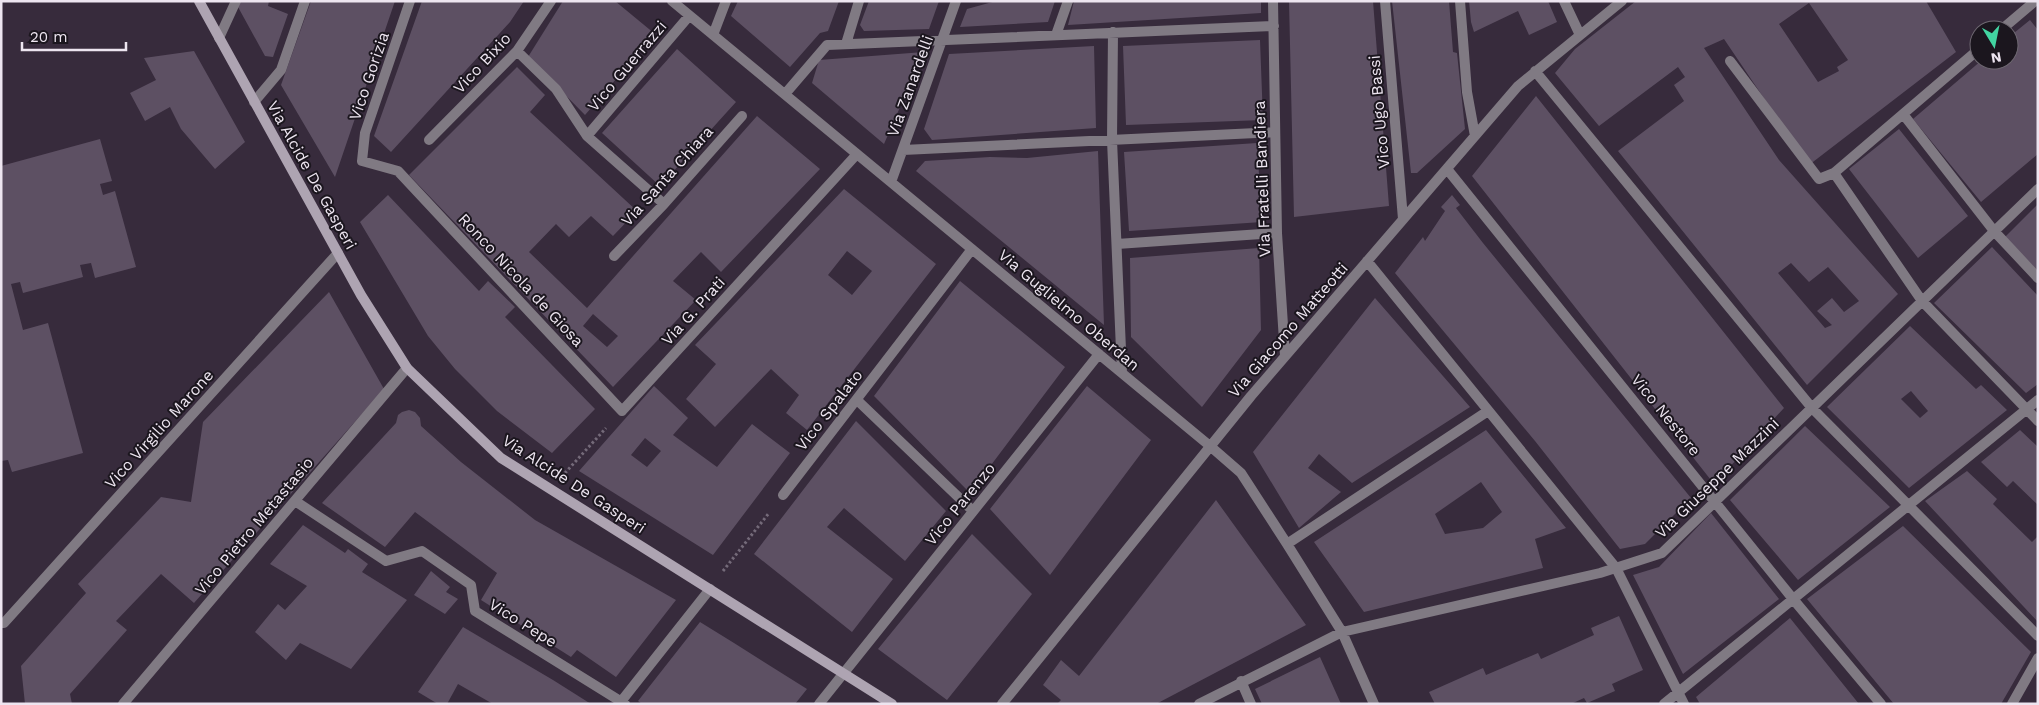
<svg xmlns="http://www.w3.org/2000/svg" width="2039" height="705" viewBox="0 0 2039 705" font-family="'Work Sans',sans-serif">
	<style>
		.building { fill: #5d5063; fill-rule: evenodd }
		.lines { fill: none; stroke-linecap: round; stroke-linejoin: round }
		.path { stroke: #746a79; stroke-width: 3; stroke-dasharray: 2.5 2.5; stroke-linecap: butt }
		.street { stroke: #807a83; stroke-width: 10 }
		.secondary { stroke: #aea4b2; stroke-width: 10 }
		.labels { text-anchor: middle; dominant-baseline: central; stroke-width: 4; stroke-linejoin: round; paint-order: stroke }
		.street-label { font-size: 16px; fill: #ede5f0; stroke: #1b161e }
	</style>
	<rect width="100%" height="100%" fill="#372b3c"/>
	<path class="building" d="M240 1H269L268 6 288 14 273 57 265 56 238 7Z
		M311 1H395L335 177 281 85Z
		M422 1H524L510 22 391 152 374 136Z
		M563 1H615L655 34 585 115 528 57Z
		M738 1H839L828 31 820 33 790 67 731 16Z
		M869 1H939L929 29 864 31 860 25Z
		M996 1H1055L1048 22 960 27 967 9Z
		M1074 1H1261V13L1068 25Z
		M1289 1H1373L1389 206 1294 217Z
		M1392 1H1449L1453 52 1457 53 1465 129 1417 173H1411Z
		M1469 1H1548L1557 22 1529 35 1518 11 1474 32 1471 22Z
		M1636 1H1926L1956 52 1809 165 1724 39 1704 48 1779 160 1898 294 1807 385 1618 151 1684 101 1674 85 1685 77 1678 67 1599 126 1555 73 1575 49ZM1809 3 1848 60 1837 67 1839 71 1818 82 1779 24ZM1791 263 1809 282 1828 267 1859 301 1844 312 1832 298 1817 311 1832 325 1825 328 1778 273Z
		M2030 20 2038 30V154L1981 202 1913 119 1982 60H2009V37Z
		M1260 40 1263 120 1126 125 1123 46Z
		M1094 46 1096 128 932 140 924 129 949 54Z
		M677 49 736 102 660 186 602 133Z
		M194 51 245 142 215 169 181 129 170 107 145 121 130 93 156 80 144 58Z
		M924 52 884 144 812 83 819 60Z
		M517 67 545 95 530 112 637 211 613 236 591 216 569 237 556 224 529 252 587 308 757 116 820 169 721 272 701 252 673 281 696 300 613 387 409 175ZM593 314 618 336 607 347 583 326Z
		M1536 96 1784 408 1714 484 1472 176Z
		M1899 129 1968 216 1918 258 1849 169Z
		M100 139 112 181 100 184 103 195 115 191 136 267 95 278 91 263 80 265 83 277 23 293 20 282 11 284 23 330 48 323 83 453 12 472 8 460 1 461V166Z
		M1257 143 1262 222 1129 231 1124 152Z
		M1098 151 1104 325 916 171 925 161 990 157 1027 158Z
		M844 189 936 264 807 430 786 413 799 395 771 369 715 427 686 399 716 364 695 345ZM847 251 872 271 852 295 828 275Z
		M388 195 479 291 488 281 515 307 505 317 595 409 552 453 497 411 455 369 428 336 360 222Z
		M1452 195 1460 205 1456 208 1483 243 1691 498 1645 544 1620 549 1535 441 1395 273 1423 237 1425 241 1445 211 1441 207Z
		M2038 204V271L2005 237Z
		M1992 247 2038 296V384L2026 393 1934 303Z
		M1259 248 1261 330 1202 407 1131 337 1130 258Z
		M960 281 1065 367 970 493 874 396Z
		M329 292 384 389 194 603 161 574 116 621 127 630 70 694 72 704H25L21 666 86 593 78 584 161 497 191 502 203 422Z
		M1375 298 1470 407 1352 483 1319 454 1308 468 1341 492 1299 528 1253 452Z
		M1910 326 1976 389 1981 385 2007 410 1909 488 1827 407ZM1911 391 1928 411 1920 418 1901 399Z
		M654 386 688 418 673 435 717 467 752 424 790 453 713 555 579 471ZM645 438 661 451 647 467 631 455Z
		M1087 386 1151 440 1050 575 990 509Z
		M409 410 415 412 420 418 421 426 461 462 535 520 676 600 616 677 577 650 571 657 481 600 497 573 415 512 385 547 322 503 396 423 398 415 402 412Z
		M856 421 946 511 905 561 844 508 827 527 893 579 852 632 754 554Z
		M1805 426 1890 507 1798 580 1730 500Z
		M1486 430 1566 528 1535 539 1543 568 1364 612 1314 542ZM1481 482 1502 512 1483 528 1445 534 1435 514Z
		M2020 430 2038 447V505L2013 481 2007 487 1981 462Z
		M1967 471 1997 499 1993 504 2032 542 2038 536V622L1925 501Z
		M1216 500 1306 625 1156 704H1057L1061 700 1043 685 1061 660 1079 676Z
		M1711 513 1779 599 1683 674 1633 575 1659 567Z
		M303 525 345 553 348 549 368 564 362 572 407 600 351 669 300 643 286 660 255 632 278 604 285 610 307 586 270 564Z
		M1903 526 2031 652 2001 704H1894L1807 599Z
		M972 534 1032 594 947 700 878 649Z
		M431 571 450 587 446 592 458 599 445 614 414 595Z
		M1619 616 1643 670 1612 684 1615 691 1587 703 1584 698 1571 704H1435L1429 692 1483 668 1486 675 1538 653 1541 659 1594 635 1591 628Z
		M1790 618 1859 704H1700L1696 697Z
		M700 622 734 643 807 689 795 704H642L638 701Z
		M463 627 553 680 591 704H493L458 684 447 704H438L418 692Z
		M1320 657 1341 704H1262L1255 689Z"/>
	<g class="lines">
		<path class="path" d="M565 473 606 428
			M723 571 769 513"/>
		<path class="street" d="M410 1 365 133 362 161 398 171 622 411 857 154
			M672 1 1210 446 1241 473 1287 544 1342 632 1374 704
			M1273 1 1277 233 1285 356
			M1385 1 1403 219
			M1460 1 1467 92 1475 136
			M1564 1 1580 35
			M2001 30 2034 2
			M1113 32 1112 140 1122 373
			M713 35 726 1
			M1056 35 1068 1
			M219 38 236 1
			M846 44 859 1
			M517 51 556 89 587 136 664 204
			M1730 61 1819 179 1834 173 1979 49
			M1535 71 1812 408 2038 636
			M785 94 827 45 1274 26
			M254 102 281 70 305 1
			M1903 114 1994 231 2038 278
			M587 136 689 16
			M429 140 517 51 551 1
			M903 150 1275 132
			M1447 169 1793 599 1881 704
			M1834 173 1922 301 2038 421
			M891 182 956 1
			M1117 244 1277 233
			M614 256 664 204 742 116
			M1367 261 1616 568 1684 704
			M857 400 973 511
			M783 495 972 249
			M295 501 386 561 422 551 471 585 475 611 625 704
			M1287 544 1488 411
			M1 623H4L338 253
			M1241 681 1251 704
			M123 704 407 368
			M619 704 710 589
			M819 704 1099 354
			M1002 704 1251 396 1518 86 1622 1
			M1199 704 1342 632 1600 573 1662 553 2038 189
			M1664 704 2038 400
			M2012 704 2038 658"/>
		<path class="secondary" d="M199 1 361 295 407 368 501 458 892 704"/>
	</g>
	<g class="labels">
		<g class="street-label">
			<text transform="translate(482 63) rotate(-47)">Vico Bixio</text>
			<text transform="translate(627 66) rotate(-50)">Vico Guerrazzi</text>
			<text transform="translate(369 76) rotate(-71)">Vico Gorizia</text>
			<text transform="translate(910 86) rotate(-70)">Via Zanardelli</text>
			<text transform="translate(1379 112) rotate(-95)">Vico Ugo Bassi</text>
			<text transform="translate(312 175) rotate(61)">Via Alcide De Gasperi</text>
			<text transform="translate(667 176) rotate(-48)">Via Santa Chiara</text>
			<text transform="translate(1262 179) rotate(-92)">Via Fratelli Bandiera</text>
			<text transform="translate(521 280) rotate(47)">Ronco Nicola de Giosa</text>
			<text transform="translate(1069 310) rotate(40)">Via Guglielmo Oberdan</text>
			<text transform="translate(693 311) rotate(-48)">Via G. Prati</text>
			<text transform="translate(1288 330) rotate(-49)">Via Giacomo Matteotti</text>
			<text transform="translate(829 410) rotate(-52)">Vico Spalato</text>
			<text transform="translate(1666 415) rotate(51)">Vico Nestore</text>
			<text transform="translate(159 429) rotate(-48)">Vico Virgilio Marone</text>
			<text transform="translate(1717 478) rotate(-44)">Via Giuseppe Mazzini</text>
			<text transform="translate(574 484) rotate(33)">Via Alcide De Gasperi</text>
			<text transform="translate(960 504) rotate(-51)">Vico Parenzo</text>
			<text transform="translate(254 526) rotate(-50)">Vico Pietro Metastasio</text>
			<text transform="translate(523 623) rotate(32)">Vico Pepe</text>
		</g>
	</g>
	<rect width="2039" height="705" fill="none" stroke="#ede5f0" stroke-width="5"/>
	<g transform="translate(1994 45) rotate(170)"><circle r="24" fill="#1b161e" stroke="#6f6972"/>
	<path d="M0-4L9 19L0 12L-9 19Z" fill="#42d4a1"/>
	<text y="-8" font-size="14" font-weight="bold" text-anchor="middle" fill="#ede5f0">N</text>
	</g>
	<path d="M22 42v8h104v-8" fill="none" stroke="#ede5f0" stroke-width="2.5"/>
	<text x="30" y="42" font-size="15" fill="#ede5f0" stroke="#1b161e" stroke-width="4" paint-order="stroke">20 m</text>
</svg>
